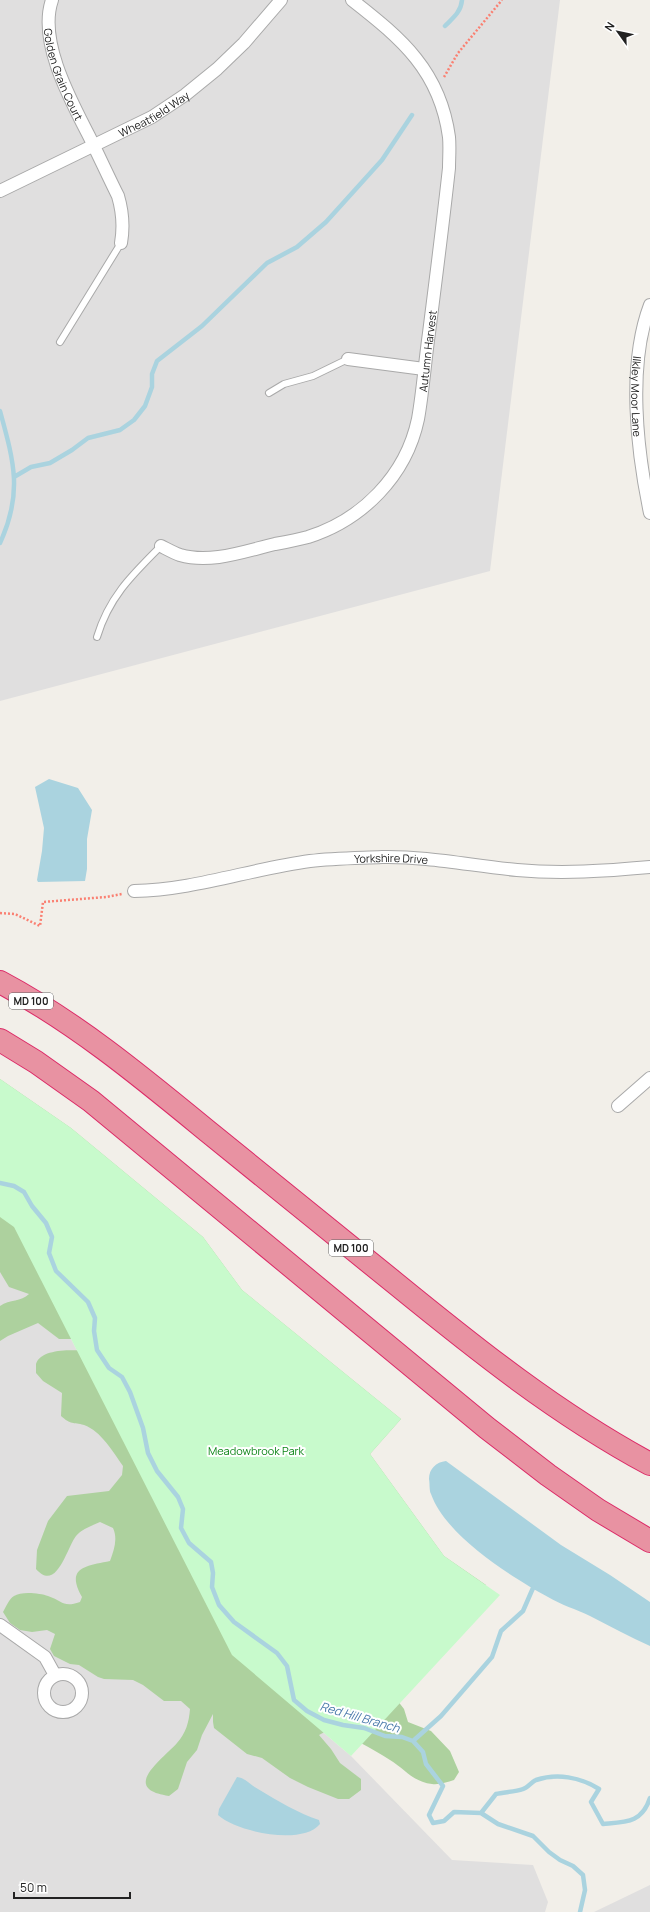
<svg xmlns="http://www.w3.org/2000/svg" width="650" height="1912" viewBox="0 0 650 1912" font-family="Manrope,sans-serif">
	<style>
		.residential { fill: #e0dfdf }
		.forest { fill: #add19e }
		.park { fill: #c8facc }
		.water { fill: #aad3df }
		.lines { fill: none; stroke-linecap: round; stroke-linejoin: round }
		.stream { stroke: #aad3df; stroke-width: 4.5 }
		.service-casing { stroke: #a9a9a9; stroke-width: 8 }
		.minor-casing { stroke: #a9a9a9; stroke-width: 14 }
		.motorway-casing { stroke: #dc2a67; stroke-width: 24 }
		.path { stroke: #fa8072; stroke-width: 2.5; stroke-dasharray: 2 2; stroke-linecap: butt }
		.service { stroke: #fff; stroke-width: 6 }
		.minor { stroke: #fff; stroke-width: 12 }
		.motorway { stroke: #e892a2; stroke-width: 22 }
		.labels { text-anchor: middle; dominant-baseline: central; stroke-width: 4; stroke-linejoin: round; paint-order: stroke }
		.shield { fill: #fff; stroke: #646464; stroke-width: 1 }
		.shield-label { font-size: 10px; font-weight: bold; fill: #222 }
		.street-label { font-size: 11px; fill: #222; stroke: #fff }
		.park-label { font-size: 11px; fill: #0c8416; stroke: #fff }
		.water-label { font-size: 12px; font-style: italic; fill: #4a7aab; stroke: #fff }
	</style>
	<rect width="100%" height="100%" fill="#f2efe9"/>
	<path class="residential" d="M0 0H560L490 571 0 701Z
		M0 1217 14 1227 232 1655 351 1756 452 1860 533 1865 548 1902 545 1912H0Z
		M650 1885V1912H594Z"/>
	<path class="forest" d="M0 1079 71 1128 203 1237 242 1290 401 1419 370 1454 444 1556 486 1585 394 1696 404 1709 408 1722 431 1731 450 1751 459 1772 454 1780C447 1782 439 1785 432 1784 413 1782 405 1769 390 1760 371 1748 351 1737 330 1729L319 1735 331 1749 340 1763 361 1779V1790L349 1799H338L308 1787 290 1778 262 1758 247 1754 214 1728 213 1722V1714L202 1735 197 1750 187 1762 178 1789 169 1796C119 1789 163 1759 177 1743 186 1733 189 1722 190 1709L181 1701H164L143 1685 133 1680 104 1679 98 1677 79 1665 70 1664 54 1656 50 1649 55 1634 47 1630 32 1632 20 1630 10 1623 3 1612C6 1607 9 1599 14 1596 21 1591 40 1593 48 1596 63 1601 63 1608 80 1602L82 1597C65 1567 86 1566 110 1561 114 1550 118 1539 113 1528L100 1522C91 1526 82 1529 76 1536 67 1547 57 1593 36 1569L37 1550 48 1521 67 1496 109 1491 122 1475 123 1466C113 1452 101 1431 84 1425 73 1422 71 1425 61 1416L62 1393 43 1381 36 1373C36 1370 36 1366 36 1364 41 1348 74 1350 87 1351L74 1339H59L38 1323 8 1336 0 1341V1306C10 1299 21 1302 29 1294L9 1287 0 1272Z"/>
	<path class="park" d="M0 1079 71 1128 203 1237 242 1290 401 1419 370 1454 444 1556 500 1595 351 1756 232 1655 14 1227 0 1217Z"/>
	<path class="water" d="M49 779 78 788 92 810 87 839V869L85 881 38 882 37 880 42 851 44 828 35 787Z
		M446 1461 561 1545 610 1575 650 1602V1646C630 1637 610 1626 590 1616 576 1609 561 1605 548 1597 510 1576 446 1536 431 1494 429 1490 430 1484 429 1479 429 1469 436 1462 446 1461Z
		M237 1777C246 1778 250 1785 258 1789 278 1801 298 1813 319 1820L320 1824C302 1846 237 1832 218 1815L219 1809Z"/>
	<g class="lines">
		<path class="stream" d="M445 26C453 18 461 12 462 0
			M0 411C14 462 23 493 0 543
			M14 477 31 467 50 463 72 450 88 438 120 430 134 420 145 406 152 387V374L157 361 202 326 267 263 297 247 326 222 382 160 412 115
			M0 1183 14 1186 24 1192 32 1206 46 1223 52 1237 49 1253 56 1271 88 1302 95 1318 94 1331 97 1350 109 1368 122 1377 130 1392 143 1428 148 1453 157 1471 178 1497 183 1509 181 1528 189 1543 211 1562 213 1573 212 1587 219 1605 234 1622 277 1653 287 1666 294 1700 307 1711 324 1720 343 1725 364 1728 385 1736 402 1737 413 1741 423 1752 426 1764 443 1786 429 1815 433 1823 444 1821 454 1812 481 1813 496 1794C504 1792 515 1792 523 1789 528 1788 531 1782 536 1780 557 1773 580 1777 599 1789L591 1802 603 1824C626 1822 642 1823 650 1798
			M413 1741 441 1716 492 1657 501 1631 523 1611 533 1588
			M481 1813 498 1824 533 1836 549 1852 560 1860 573 1866 583 1875 585 1890 580 1912"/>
		<g class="service-casing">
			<path id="service" d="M60 342 121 243
				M269 393 284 384 313 376 348 359
				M97 637C109 597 132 575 161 546"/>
		</g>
		<g class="minor-casing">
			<g id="minor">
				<path id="s1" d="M52 0C38 41 70 99 89 136 99 156 108 176 118 196 123 213 124 226 121 243"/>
				<path id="s2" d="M0 191 152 117 185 95 217 69 244 43 281 0"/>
				<path id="s3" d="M650 305C627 366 637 451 650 513"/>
				<path d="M348 359 424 369"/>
				<path id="s4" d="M161 546C167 549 174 553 180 555 211 564 245 551 275 544 286 542 297 540 308 537 362 520 406 476 418 419 423 391 425 361 429 333 436 278 443 223 449 168 449 158 450 147 449 137 440 71 402 39 352 0"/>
				<path id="s5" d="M134 891C194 890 250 869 310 861 333 858 358 858 382 857 427 856 473 866 517 870 562 874 606 871 650 867"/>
				<path d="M618 1106 650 1078"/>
				<path d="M0 1625 45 1657 55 1675"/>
				<circle cx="63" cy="1693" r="19"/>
			</g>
		</g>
		<g class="motorway-casing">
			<path id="motorway" d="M0 982C77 1023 144 1079 211 1134 272 1184 334 1233 395 1283 476 1349 557 1414 650 1464
				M0 1040 36 1062 91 1101 487 1428 548 1475 598 1510 650 1541"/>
		</g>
		<path class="path" d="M444 77 458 53 502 0
			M0 913 15 914 40 926 43 902 106 897 122 894"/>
		<use href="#service" class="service"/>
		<use href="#minor" class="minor"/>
		<use href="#motorway" class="motorway"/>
	</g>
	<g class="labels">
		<g class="shield">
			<rect x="9" y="993" width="44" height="16" rx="3"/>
			<rect x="329" y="1240" width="44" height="16" rx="3"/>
		</g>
		<g class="shield-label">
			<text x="31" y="1001">MD 100</text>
			<text x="351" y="1248">MD 100</text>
		</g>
		<g class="street-label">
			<text stroke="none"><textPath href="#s1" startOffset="77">Golden Grain Court</textPath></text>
			<text stroke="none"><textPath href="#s2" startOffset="172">Wheatfield Way</textPath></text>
			<text stroke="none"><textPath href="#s4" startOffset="389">Autumn Harvest</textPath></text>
			<text stroke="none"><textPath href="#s3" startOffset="93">Ilkley Moor Lane</textPath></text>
			<text stroke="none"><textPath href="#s5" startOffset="260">Yorkshire Drive</textPath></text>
		</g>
		<g class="park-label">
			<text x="256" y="1450">Meadowbrook Park</text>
		</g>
		<g class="water-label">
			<text transform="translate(360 1717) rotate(16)">Red Hill Branch</text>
		</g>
	</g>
	<g transform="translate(618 32) rotate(303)" stroke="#ffffff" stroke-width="3" paint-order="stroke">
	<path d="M0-3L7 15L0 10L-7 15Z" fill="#222222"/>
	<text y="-6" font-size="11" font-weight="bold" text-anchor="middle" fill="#222222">N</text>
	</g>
	<path d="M14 1892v6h116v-6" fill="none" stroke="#222222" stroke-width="2"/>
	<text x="20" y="1892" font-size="12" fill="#222222" stroke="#ffffff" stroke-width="3" paint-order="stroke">50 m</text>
</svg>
